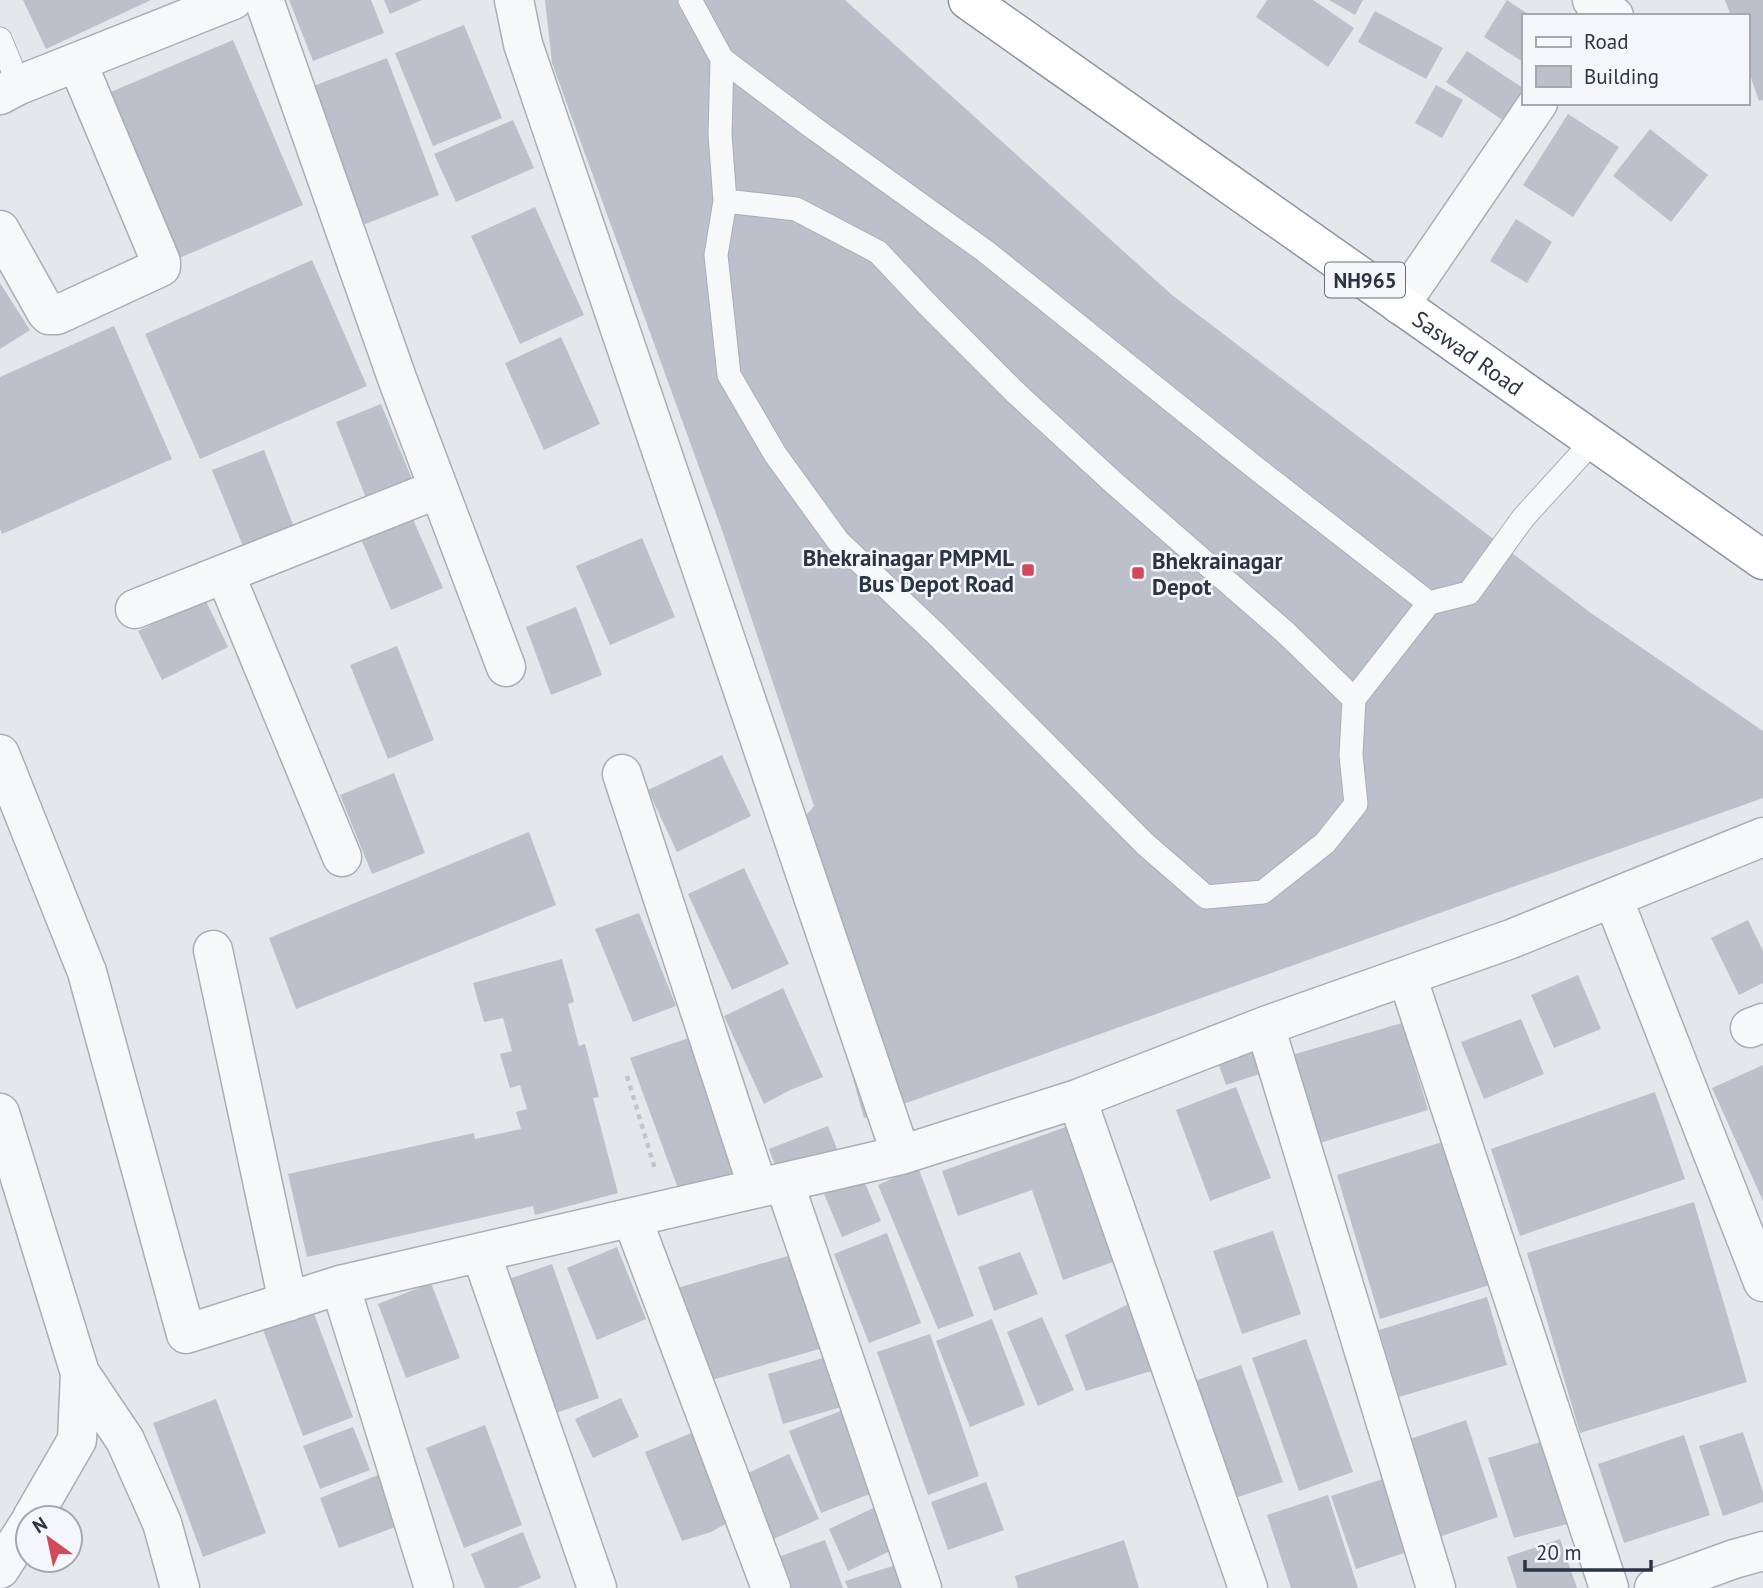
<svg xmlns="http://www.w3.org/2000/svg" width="1763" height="1588" viewBox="0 0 1763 1588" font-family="'PT Sans',sans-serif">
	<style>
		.building { fill: #bbc0ca }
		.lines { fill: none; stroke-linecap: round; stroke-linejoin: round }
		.service-casing { stroke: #a9aeb7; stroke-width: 25 }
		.minor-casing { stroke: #a9aeb7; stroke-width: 41 }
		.trunk-casing { stroke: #8b94a3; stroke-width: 41 }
		.path { stroke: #c2c5cb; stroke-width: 4.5; stroke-dasharray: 5 5; stroke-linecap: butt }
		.service { stroke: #f7f8fa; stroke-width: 23 }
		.minor { stroke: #f7f8fa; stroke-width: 38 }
		.trunk { stroke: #fff; stroke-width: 38 }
		.poi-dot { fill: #d1495b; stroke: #f4f6f9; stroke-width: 2.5 }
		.labels { text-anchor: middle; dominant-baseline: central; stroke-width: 5; stroke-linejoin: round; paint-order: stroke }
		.shield { fill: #f4f6f9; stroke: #676e7b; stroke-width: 2 }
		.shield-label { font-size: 21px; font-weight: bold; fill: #2b3445 }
		.street-label { font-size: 23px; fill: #2b3445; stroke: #f4f6f9 }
		.poi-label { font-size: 23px; font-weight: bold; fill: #2b3445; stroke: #f4f6f9; text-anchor: end }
	</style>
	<rect width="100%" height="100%" fill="#e4e7ec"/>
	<path class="building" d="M23 0H151L46 49Z
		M289 0H371L384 33 313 61Z
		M384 0H422L390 14Z
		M545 0H845L1172 295 1591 613 1763 731V798L864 1118 786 839 814 806 723 533 552 63Z
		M1267 0H1313L1354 28 1328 67 1256 17Z
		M1329 0H1363L1355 15Z
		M1507 0 1531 16H1523V62L1484 37Z
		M1725 0H1763V100L1759 101 1747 66V16H1731Z
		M1375 11 1443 48 1426 79 1358 42Z
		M464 25 502 118 433 146 395 53Z
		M233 40 303 205 177 259 106 94Z
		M1467 51 1523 88V105L1510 125 1446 82Z
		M387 58 439 195 363 225 311 87Z
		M1436 85 1463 100 1442 138 1415 123Z
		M1568 114 1619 147 1573 217 1523 185Z
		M513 120 534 168 456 202 434 154Z
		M1650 129 1708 175 1671 222 1613 176Z
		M535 207 584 315 520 344 471 236Z
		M1516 219 1552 242 1527 283 1490 261Z
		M312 260 367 386 200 459 145 334Z
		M0 283 30 330 0 349Z
		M114 326 172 459 2 534 0 529V377Z
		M561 337 600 424 544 450 505 363Z
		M381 404 412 479 366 498 336 422Z
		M264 450 296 532 245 551 212 470Z
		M412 517 443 588 391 610 361 539Z
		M642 538 675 617 610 645 576 566Z
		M205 599 228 647 162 680 138 631Z
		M576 607 602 675 551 695 526 627Z
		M397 646 434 740 388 759 350 665Z
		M722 755 751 816 677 852 648 790Z
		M394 773 425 853 372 874 340 795Z
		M529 832 556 905 296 1009 269 938Z
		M744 868 789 964 732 990 688 894Z
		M639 913 676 1006 633 1022 595 929Z
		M1748 920 1763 951V983L1739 995 1711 938Z
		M562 959 574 1002 568 1004 579 1046 585 1044 599 1097 593 1098 618 1193 535 1215 533 1206 307 1257 288 1174 474 1133 475 1139 521 1129 516 1112 527 1109 520 1085 510 1088 500 1054 512 1051 503 1018 484 1022 473 983Z
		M1578 975 1601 1029 1554 1048 1531 995Z
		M783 988 823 1077 790 1090 764 1104 724 1016Z
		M1521 1019 1544 1074 1484 1099 1461 1042Z
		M1402 1023 1428 1110 1313 1145 1285 1057Z
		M695 1036 741 1173 680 1194 630 1058Z
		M1263 1039 1272 1070 1226 1085 1215 1054Z
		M1763 1065V1201L1712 1088Z
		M1236 1087 1271 1178 1210 1201 1176 1110Z
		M1655 1092 1685 1179 1520 1236 1491 1149Z
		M1074 1124 1121 1259 1063 1280 1032 1190 958 1216 942 1171Z
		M828 1126 839 1154 779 1177 769 1149Z
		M1452 1139 1496 1283 1380 1319 1337 1175Z
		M918 1167 974 1316 938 1329 878 1185Z
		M863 1178 881 1221 842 1237 824 1194Z
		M1694 1202 1747 1382 1580 1433 1527 1253Z
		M1273 1231 1301 1314 1242 1334 1213 1251Z
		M887 1233 921 1323 869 1343 834 1254Z
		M617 1247 646 1319 597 1340 567 1268Z
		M1020 1252 1038 1294 994 1311 978 1267Z
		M798 1253 826 1347 705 1382 677 1288Z
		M552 1264 599 1398 553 1414 506 1280Z
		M431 1283 460 1358 406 1378 378 1304Z
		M1487 1297 1507 1365 1399 1397 1379 1330Z
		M1133 1302 1158 1369 1086 1391 1065 1335Z
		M313 1311 353 1417 303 1436 263 1330Z
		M1042 1317 1074 1390 1038 1406 1007 1332Z
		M992 1319 1025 1405 970 1427 936 1341Z
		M930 1334 979 1476 928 1495 877 1352Z
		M1306 1339 1353 1472 1299 1491 1252 1358Z
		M830 1356 845 1406 783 1424 768 1374Z
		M1241 1365 1283 1482 1232 1499 1189 1383Z
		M621 1398 639 1437 593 1458 575 1419Z
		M216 1399 266 1533 203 1557 153 1423Z
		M843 1410 875 1492 821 1513 789 1431Z
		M1466 1420 1498 1517 1436 1538 1404 1441Z
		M485 1425 522 1525 464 1548 426 1448Z
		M353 1427 370 1470 320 1489 303 1446Z
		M694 1432 731 1521 711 1532 682 1541 645 1452Z
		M1743 1432 1763 1492V1502L1723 1516 1699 1446Z
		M1684 1435 1710 1515 1624 1543 1598 1464Z
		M1544 1441 1571 1523 1514 1538 1488 1458Z
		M789 1454 819 1519 762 1544 737 1478Z
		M378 1475 398 1526 339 1548 320 1498Z
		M1392 1476 1416 1549 1356 1569 1331 1496Z
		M986 1482 1004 1530 948 1550 931 1502Z
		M1328 1495 1358 1588H1291L1267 1515Z
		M882 1504 901 1546 848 1571 829 1529Z
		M523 1532 541 1578 517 1588H485L471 1554Z
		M1560 1539 1577 1588H1517L1507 1557Z
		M825 1540 843 1588H777L767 1561Z
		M1124 1540 1139 1588H1018L1015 1576Z
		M899 1564 907 1588H848L845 1581Z"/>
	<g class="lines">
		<g class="service-casing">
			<path id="service" d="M690 0 722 59 815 129 985 251 1257 469 1429 603 1469 593 1523 518 1594 440
				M0 39 19 85
				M722 59 720 135 725 201 716 255 729 375 775 454 838 541 936 634 1145 844 1206 897 1263 892 1325 843 1356 804 1351 755 1354 699 1429 603
				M725 201 796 209 878 252 928 305 1017 394 1114 483 1285 632 1354 699"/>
		</g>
		<g class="minor-casing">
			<path id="minor" d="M264 0 398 381 506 667
				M514 0 523 44 901 1155
				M1592 0 1614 16
				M0 95 19 85 233 0
				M0 230 46 312 49 315H57L161 267V262L77 62
				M1400 305 1538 103
				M225 574 342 857
				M135 609 438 489
				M0 754 87 972 186 1334 340 1285 901 1155 1077 1099 1265 1026 1511 939 1763 837
				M622 774 758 1188
				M1613 898 1763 1282
				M213 950 288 1302
				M1407 976 1609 1588
				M1265 1026 1436 1588
				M1750 1028 1763 1023
				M1077 1099 1248 1588
				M0 1113 80 1373 125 1440 162 1523 180 1588
				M784 1182 922 1588
				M632 1218 771 1588
				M481 1253 597 1588
				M340 1285 434 1588
				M32 1518 77 1440 80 1373
				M0 1569 28 1525
				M1654 1588 1734 1559 1763 1551"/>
		</g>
		<g class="trunk-casing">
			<g id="trunk">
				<path id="s1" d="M968 0 1763 560"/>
			</g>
		</g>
		<path class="path" d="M627 1076 655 1169"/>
		<use href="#service" class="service"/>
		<use href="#minor" class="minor"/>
		<use href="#trunk" class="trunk"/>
	</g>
	<g class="poi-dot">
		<rect x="1021" y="563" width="14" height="14" rx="3.5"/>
		<rect x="1131" y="566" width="14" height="14" rx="3.5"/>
	</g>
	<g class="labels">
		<rect class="shield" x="1325" y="262.5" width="80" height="35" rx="5"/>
		<g class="shield-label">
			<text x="1365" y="280">NH965</text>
		</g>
		<g class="street-label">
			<text stroke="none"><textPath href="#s1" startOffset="612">Saswad Road</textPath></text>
		</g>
		<g class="poi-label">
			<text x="1014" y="557">Bhekrainagar PMPML<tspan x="1014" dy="26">Bus Depot Road</tspan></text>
			<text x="1152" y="560" text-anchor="start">Bhekrainagar<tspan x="1152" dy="26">Depot</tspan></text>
		</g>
	</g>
	<rect x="1522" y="14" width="228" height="91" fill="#f4f6f9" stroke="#a4a8b1" stroke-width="2"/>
	<rect x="1536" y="37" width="35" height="10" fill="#f7f8fa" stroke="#a4a8b1" stroke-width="2"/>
	<text x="1584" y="49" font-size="21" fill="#2b3445">Road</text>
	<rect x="1536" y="66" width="35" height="21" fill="#bbc0ca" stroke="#a4a8b1" stroke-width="2"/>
	<text x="1584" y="84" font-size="21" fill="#2b3445">Building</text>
	<g transform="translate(49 1539) rotate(327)"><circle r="33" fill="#f4f6f9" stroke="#a4a8b1" stroke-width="2"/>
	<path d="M0-5L12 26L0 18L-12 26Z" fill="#d1495b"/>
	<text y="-10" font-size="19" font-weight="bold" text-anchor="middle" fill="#2b3445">N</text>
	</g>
	<path d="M1525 1560v10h126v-10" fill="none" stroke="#2b3445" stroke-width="3.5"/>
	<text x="1536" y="1560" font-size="21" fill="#2b3445" stroke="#f4f6f9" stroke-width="5" paint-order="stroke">20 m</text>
</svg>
